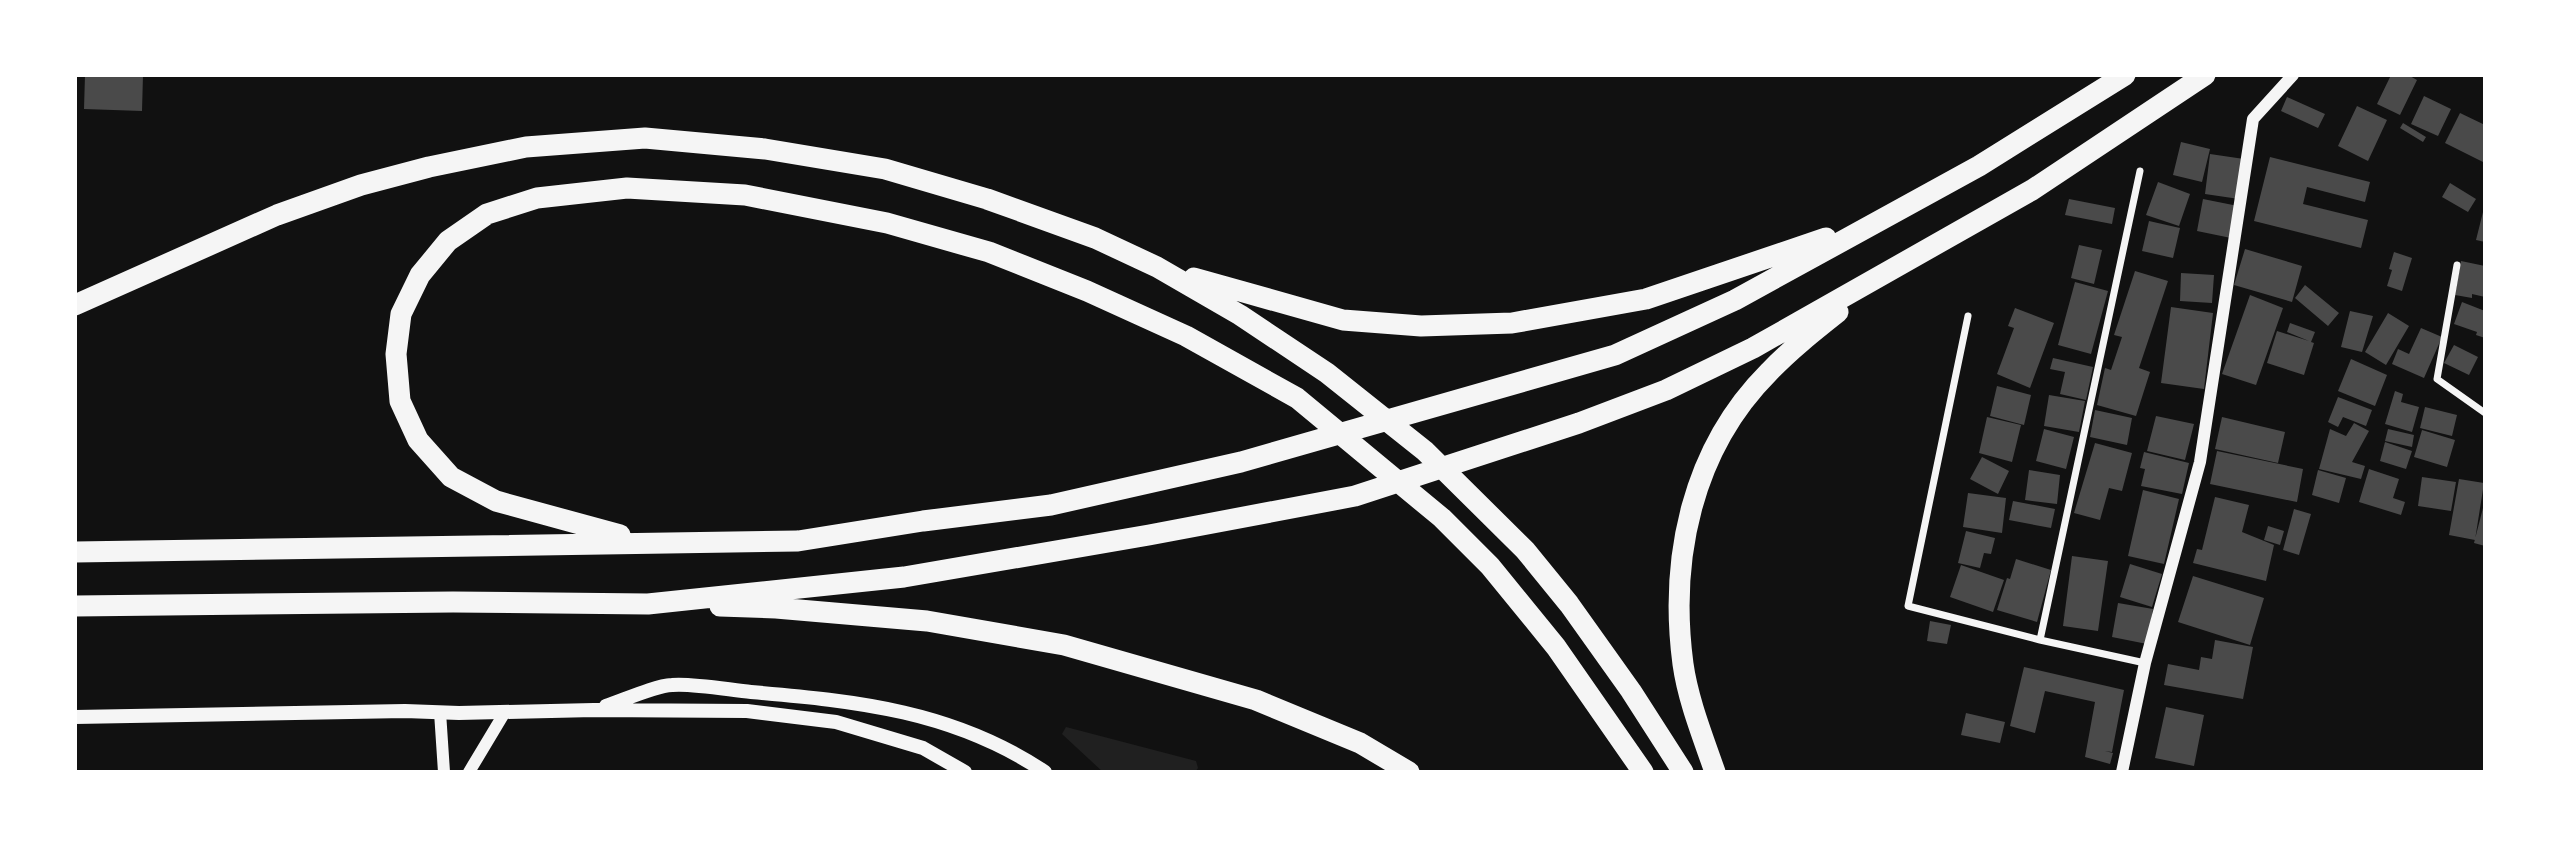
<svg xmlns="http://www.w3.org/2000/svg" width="2560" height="847" viewBox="0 0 2560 847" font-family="'Fira Sans Condensed',sans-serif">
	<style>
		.green { fill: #202020 }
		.building { fill: #4a4a4a }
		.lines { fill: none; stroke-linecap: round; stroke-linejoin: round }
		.minor { stroke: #f5f5f5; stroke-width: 7 }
		.tertiary { stroke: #f5f5f5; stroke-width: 12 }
		.secondary { stroke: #f5f5f5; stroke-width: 14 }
		.motorway { stroke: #f5f5f5; stroke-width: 21 }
	</style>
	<rect width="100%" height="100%" fill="#111"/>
	<path class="green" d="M1066 727 1196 761 1198 768 1195 772H1103L1062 734Z"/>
	<path class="building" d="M85 75H143L142 111 84 109Z
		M2391 75H2408L2417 80 2400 115 2377 104Z
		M2424 96 2451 109 2438 136 2411 124Z
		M2287 97 2325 114 2318 128 2281 111Z
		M2357 106 2387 120 2368 161 2338 146Z
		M2460 113 2485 125V163L2445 143Z
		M2403 123 2426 137 2423 142 2400 128Z
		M2181 142 2210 149 2202 182 2173 175Z
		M2210 154 2244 159 2239 199 2205 194Z
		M2270 157 2370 182 2365 202 2307 187 2303 204 2368 220 2361 248 2254 221Z
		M2158 182 2190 194 2179 226 2146 215Z
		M2450 183 2476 199 2468 212 2442 197Z
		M2069 199 2115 208 2112 224 2065 215Z
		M2203 199 2238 206 2231 238 2197 231Z
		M2484 208H2485V242L2476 240Z
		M2149 221 2180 228 2173 258 2142 251Z
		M2079 245 2102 250 2094 284 2071 278Z
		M2245 249 2302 266 2292 302 2234 285Z
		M2394 252 2412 258 2402 291 2387 286 2392 270 2389 269Z
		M2461 261 2485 266V297L2472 294V298L2455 295Z
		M2135 271 2168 281 2139 368 2150 372 2136 416 2097 405 2105 368 2111 370 2122 337 2114 335Z
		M2181 273 2214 275 2212 303 2180 301Z
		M2075 282 2108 291 2091 354 2058 345Z
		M2305 285 2339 313 2328 326 2295 298Z
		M2250 295 2283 308 2256 385 2222 374Z
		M2462 302 2485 311V338L2476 335 2477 332 2454 324Z
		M2171 307 2213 313 2204 389 2161 383Z
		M2015 308 2054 323 2030 388 1997 374 2014 328 2008 326Z
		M2350 311 2373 316 2362 352 2341 347Z
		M2388 313 2409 326 2386 365 2365 352Z
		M2290 323 2315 332 2311 342 2314 343 2304 375 2267 363 2277 331 2309 341 2287 332Z
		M2421 328 2442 337 2424 378 2392 364 2398 349 2409 354Z
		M2454 345 2478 357 2469 375 2444 363Z
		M2053 358 2093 367 2086 400 2060 394 2065 372 2050 369Z
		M2351 359 2387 375 2375 406 2338 391Z
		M1997 386 2031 395 2024 425 1990 416Z
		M2395 391 2403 394 2401 402 2419 407 2412 432 2385 424Z
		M2049 395 2085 401 2079 432 2044 426Z
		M2338 397 2372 410 2366 426 2343 417 2338 427 2328 422Z
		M2425 407 2457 415 2452 436 2420 428Z
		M2095 410 2132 418 2127 445 2090 437Z
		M2156 416 2194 424 2185 460 2147 451Z
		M1987 417 2021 425 2012 462 1979 453Z
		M2222 417 2285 432 2278 463 2215 449Z
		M2354 423 2369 431 2352 462 2365 466 2361 479 2319 469 2330 429 2346 436Z
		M2044 429 2074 437 2066 469 2036 461Z
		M2388 429 2414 435 2412 447 2385 441Z
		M2422 430 2455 440 2447 467 2414 457Z
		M2385 442 2412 451 2406 469 2380 461Z
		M2095 443 2132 453 2122 491 2109 488 2100 520 2074 513Z
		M2217 451 2303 469 2297 502 2210 484Z
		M2144 452 2189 463 2182 494 2141 486 2145 469 2140 468Z
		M1982 457 2009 471 1998 494 1970 479Z
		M2369 469 2399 479 2393 498 2405 502 2401 515 2359 502Z
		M2029 470 2060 475 2057 504 2025 500Z
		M2318 470 2346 478 2339 503 2312 495Z
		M2422 477 2456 482 2451 511 2418 506Z
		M2459 479 2484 483 2475 540 2449 535Z
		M2143 490 2179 499 2164 564 2128 556Z
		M1968 493 2006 498 2002 533 1963 527Z
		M2215 497 2249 505 2242 532 2274 545 2266 581 2193 563 2197 549 2202 550Z
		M2013 501 2055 509 2051 528 2009 520Z
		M2484 504H2485V546L2474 543Z
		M2294 509 2311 514 2299 555 2283 550Z
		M2268 526 2284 531 2280 545 2264 540Z
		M1966 531 1995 538 1991 554 1984 553 1980 568 1958 563Z
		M2072 556 2108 561 2098 631 2063 626Z
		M2016 559 2051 570 2037 622 1997 610 2007 578 2010 579Z
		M2130 564 2162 574 2152 607 2120 597Z
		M1961 565 2004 580 1993 612 1950 597Z
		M2193 576 2264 598 2250 645 2178 622Z
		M2118 603 2153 609 2147 644 2112 637Z
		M1930 621 1951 625 1947 644 1927 641Z
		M2215 640 2253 647 2243 699 2164 685 2168 664 2199 670 2201 657 2212 659Z
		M2024 667 2124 690 2112 752 2105 751 2113 753 2110 764 2085 757 2095 702 2045 691 2035 733 2010 726Z
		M2166 707 2204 715 2194 766 2155 758Z
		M1966 713 2005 722 2000 743 1961 735Z"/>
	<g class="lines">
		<path class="minor" d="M2457 265 2437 379 2485 413
			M1968 316 1908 606 2040 640 2145 663
			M2040 640 2140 171"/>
		<path class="tertiary" d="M440 712 444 772
			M469 772 505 712
			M2122 772 2145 663 2200 462 2253 119 2293 75"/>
		<path class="secondary" d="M606 706C624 700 654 686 672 685 692 683 730 690 751 692 857 701 954 711 1045 772
			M75 717 405 711 459 713 594 710 747 711 836 722 923 748 965 772"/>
		<path class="motorway" d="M1194 278 1343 320 1421 326 1512 323 1646 299 1826 238
			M75 305 277 215 361 185 429 167 526 147 645 138 765 149 885 169 987 199 1095 238 1157 267 1240 315 1327 373 1425 451 1525 550 1569 604 1631 691 1683 772
			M620 535 496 501 451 477 418 440 400 401 396 354 401 314 420 275 448 241 487 214 537 198 627 188 745 195 887 223 989 252 1087 291 1186 336 1297 398 1442 518 1490 566 1556 647 1643 772
			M75 552 798 541 923 521 1051 505 1241 462 1615 355 1735 300 1979 166 2125 75
			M75 606 453 602 648 604 904 577 1149 535 1355 496 1579 423 1666 390 1753 348 2032 190 2205 75
			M720 606 776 608 927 621 1064 645 1256 700 1360 743 1409 772
			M1715 772C1703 737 1688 700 1683 664 1669 558 1692 449 1769 372 1790 350 1814 331 1838 312"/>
	</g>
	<rect width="2560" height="847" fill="none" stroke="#ffffff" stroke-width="154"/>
</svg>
